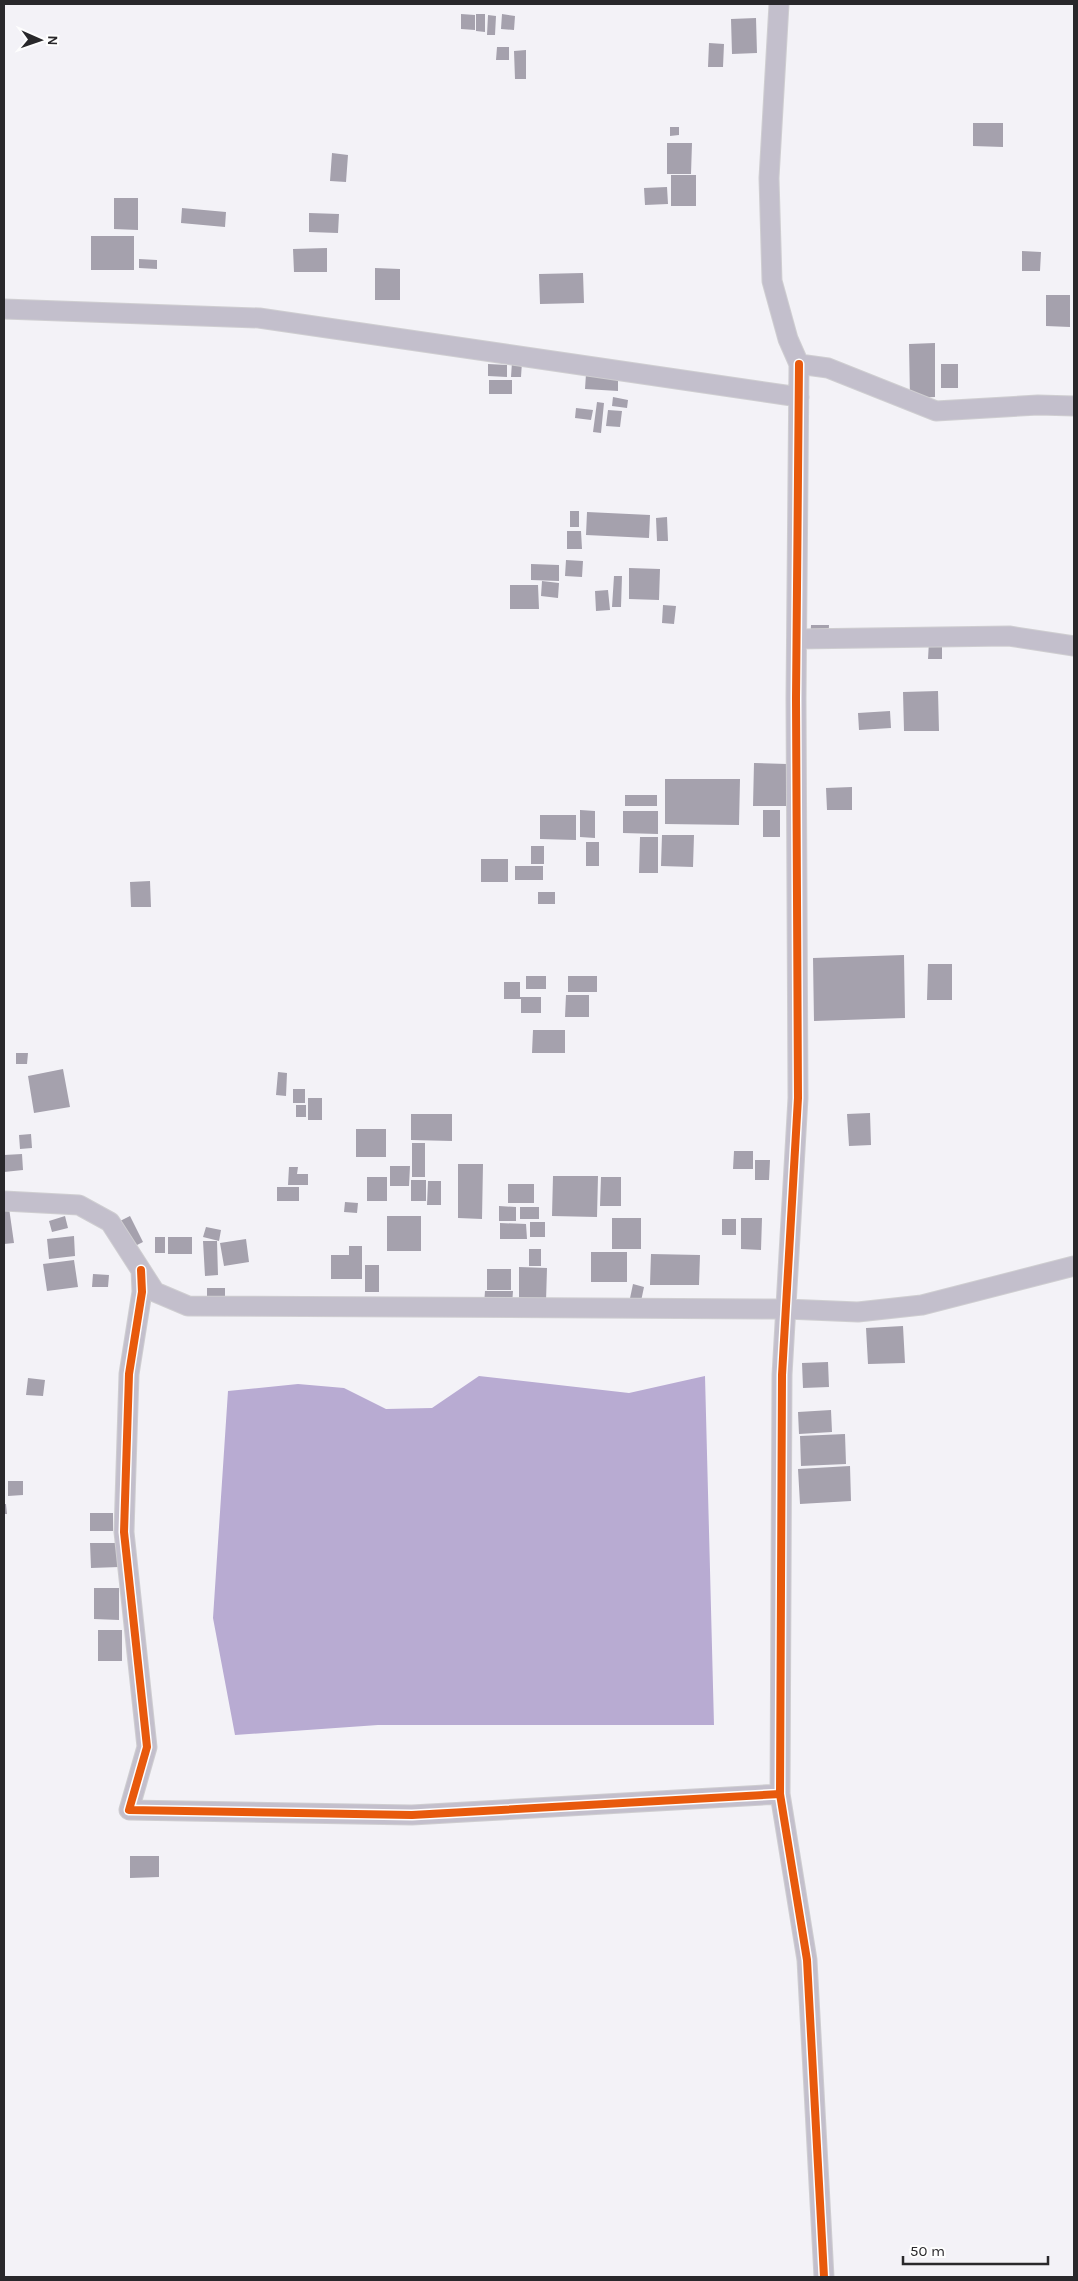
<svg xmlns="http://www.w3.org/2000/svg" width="1078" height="2281" viewBox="0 0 1078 2281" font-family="Karla,sans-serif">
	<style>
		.water { fill: #b8abd2 }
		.building { fill: #a5a1ad }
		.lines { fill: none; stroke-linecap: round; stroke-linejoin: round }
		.minor-casing { stroke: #cfced1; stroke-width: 21 }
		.minor { stroke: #c3bfcc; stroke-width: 19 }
		.cycleway-casing { stroke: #fefefe; stroke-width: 11 }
		.cycleway { stroke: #e8590c; stroke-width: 8 }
	</style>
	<rect width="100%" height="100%" fill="#f3f2f7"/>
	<path class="water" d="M479 1376 629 1393 705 1376 714 1725H378L235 1735 213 1618 228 1391 298 1384 344 1388 386 1409 432 1408Z"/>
	<path class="building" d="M461 14 475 15V30L461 29Z
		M476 14H485V32L476 31Z
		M502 14 515 16 514 30 501 29Z
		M488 15 496 16 495 35H487Z
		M756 18 757 53 732 54 731 19Z
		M709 43 724 44 723 67H708Z
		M497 47H509V60H496Z
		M526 50V79H515L514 51Z
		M973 123H1003V147L973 146Z
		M670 127H679V135L670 136Z
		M667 143H692L691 174H667Z
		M332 153 348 155 346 182 330 181Z
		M671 175H696V206H671Z
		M667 187 668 204 645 205 644 188Z
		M114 198H138V230L114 229Z
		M182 208 226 212 225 227 181 223Z
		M309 213 339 214 338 233 309 232Z
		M91 236H134V270H91Z
		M327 248V272H294L293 249Z
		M1022 251 1041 252 1040 271H1022Z
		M139 259 157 260V269L139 268Z
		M375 268 400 269V300H375Z
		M583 273 584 303 540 304 539 274Z
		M1046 295H1070V327L1046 326Z
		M935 343V397L910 398 909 344Z
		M512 362H522L521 377H511Z
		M488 364 507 365V377L488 376Z
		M941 364H958V388H941Z
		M586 374 618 376V391L585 389Z
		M489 380H512V394H489Z
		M613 397 628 400 627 408 612 406Z
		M597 402 604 403 601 433 593 432Z
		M576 408 593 410 591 420 575 418Z
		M608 410 622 411 620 427 606 426Z
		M570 511H579V527H570Z
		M587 512 650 515 649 538 586 535Z
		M667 517 668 541H657L656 518Z
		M567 531H581L582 549H567Z
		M566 560 583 561 582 577 565 576Z
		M531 564 559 565V581L531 580Z
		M629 568 660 569 659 600 629 599Z
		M614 576H622L621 607H612Z
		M542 581 559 583 558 598 541 596Z
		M510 585H538L539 609H510Z
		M608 590 610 610 596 611 595 591Z
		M663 605 676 606 674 624 662 623Z
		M811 625H829L828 645 810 644Z
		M929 641 942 642V659H928Z
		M938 691 939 731H904L903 692Z
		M890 711 891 728 859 730 858 713Z
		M754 763 787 764V806H753Z
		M665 779H740L739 825 665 824Z
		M852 787V810H827L826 788Z
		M625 795H657V806H625Z
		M580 810 595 811V838L580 837Z
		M763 810H780V837H763Z
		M623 811H658V834L623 833Z
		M540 815H576V840L540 839Z
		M662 835H694L693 867 661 866Z
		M640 837H658V873H639Z
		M586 842H599V866H586Z
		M531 846H544V864H531Z
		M481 859H508V882H481Z
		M515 866H543V880H515Z
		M150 881 151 907H131L130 882Z
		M538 892H555V904H538Z
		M904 955 905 1018 814 1021 813 958Z
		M928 964H952V1000H927Z
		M526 976H546V989H526Z
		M568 976H597V992H568Z
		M504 982H520V997H541V1013H521V999H504Z
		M566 995H589V1017H565Z
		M533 1030H565V1053H532Z
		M16 1053H28L27 1064H16Z
		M63 1069 70 1107 34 1113 28 1076Z
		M278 1072 287 1073 286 1096 276 1095Z
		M293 1089H305V1103H293Z
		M308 1098H322V1120H308Z
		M296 1105H306V1117H296Z
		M870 1113 871 1145 849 1146 847 1114Z
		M411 1114H452V1141L411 1140Z
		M356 1129H386V1157H356Z
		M31 1134 32 1148 20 1149 19 1135Z
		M412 1143H425V1177H412Z
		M734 1151H753V1169H733Z
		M22 1154 23 1170 4 1172V1155Z
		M755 1160H770L769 1180H755Z
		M458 1164H483L482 1219 458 1218Z
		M390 1166H410L409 1186H390Z
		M289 1167H298L297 1174H308V1185H288Z
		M553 1176H598L597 1217 552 1216Z
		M367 1177H387V1201H367Z
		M601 1177H621V1206H600Z
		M411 1180H426V1201H411Z
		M428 1181H441V1205H427Z
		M508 1184H534V1203H508Z
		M277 1187H299V1201H277Z
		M345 1202 358 1203 357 1213 344 1212Z
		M499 1206 516 1207V1221H499Z
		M520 1207H539V1219H520Z
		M9 1208 14 1243 4 1244V1209Z
		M65 1216 68 1228 52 1232 49 1221Z
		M130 1216 143 1242 129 1249 116 1223Z
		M387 1216H421V1251H387Z
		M612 1218H641V1249H612Z
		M741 1218H762L761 1250 741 1249Z
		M722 1219H736V1235H722Z
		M530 1222H545V1237H530Z
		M500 1223 526 1224 527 1239H500Z
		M206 1227 221 1230 219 1241 203 1237Z
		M74 1236 75 1256 49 1259 47 1239Z
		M155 1237H165V1253H155Z
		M168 1237H192V1254H168Z
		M246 1239 249 1262 224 1266 220 1243Z
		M203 1241H217L218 1275 205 1276Z
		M349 1246H362V1279H331V1255H349Z
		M529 1249H541V1266H529Z
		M591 1252H627V1282H591Z
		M651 1254 700 1255 699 1285H650Z
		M74 1260 78 1287 47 1291 43 1264Z
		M365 1265H379V1292H365Z
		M519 1267 547 1268 546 1302 519 1301Z
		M487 1269H511V1290H487Z
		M93 1274 109 1275 108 1287H92Z
		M633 1284 644 1287 640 1306 629 1303Z
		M207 1288H225V1298L207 1299Z
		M485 1291H513L512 1305H484Z
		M903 1326 905 1363 868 1364 866 1328Z
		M828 1362 829 1387 803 1388 802 1363Z
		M28 1378 45 1380 43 1396 26 1395Z
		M831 1410 832 1432 799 1434 798 1412Z
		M845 1434 846 1464 801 1466 800 1436Z
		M850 1466 851 1501 800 1504 798 1469Z
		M8 1481H23V1495L8 1496Z
		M4 1504H6L7 1514H4Z
		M90 1513H113V1531H90Z
		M90 1543H119V1567L91 1568Z
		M94 1588H119V1620L94 1619Z
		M98 1630H122V1661H98Z
		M130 1856H159V1877L130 1878Z"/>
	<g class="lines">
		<g class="minor-casing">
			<path id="minor" d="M779 4 769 178 772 281 788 339 799 364 828 368 936 411 1038 405 1074 406
				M4 309 259 318 799 397
				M799 364 796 699 798 1098 782 1375 780 1794 807 1960 824 2277
				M797 639 1009 636 1074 646
				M4 1201 79 1205 110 1222 155 1292 188 1306 786 1309 858 1312 922 1305 1074 1266
				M141 1270 142 1292 129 1374 124 1532 147 1747 129 1810 412 1815 780 1794"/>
		</g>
		<use href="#minor" class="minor"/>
		<g class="cycleway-casing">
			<path id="cycleway" d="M799 364 796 699 798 1098 782 1375 780 1794 807 1960 824 2277
				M141 1270 142 1292 129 1374 124 1532 147 1747 129 1810 412 1815 780 1794"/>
		</g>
		<use href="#cycleway" class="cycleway"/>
	</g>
	<rect width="1078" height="2281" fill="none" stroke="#29282b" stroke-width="10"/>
	<g transform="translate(40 40) rotate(92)" stroke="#fefefe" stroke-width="4" paint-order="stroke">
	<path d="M0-4L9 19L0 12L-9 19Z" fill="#29282b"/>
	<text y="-8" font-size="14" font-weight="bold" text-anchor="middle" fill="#29282b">N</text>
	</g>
	<path d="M903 2256v8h145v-8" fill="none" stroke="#29282b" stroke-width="2.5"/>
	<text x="910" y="2256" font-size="15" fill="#29282b" stroke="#fefefe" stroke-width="4" paint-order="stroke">50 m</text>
</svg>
